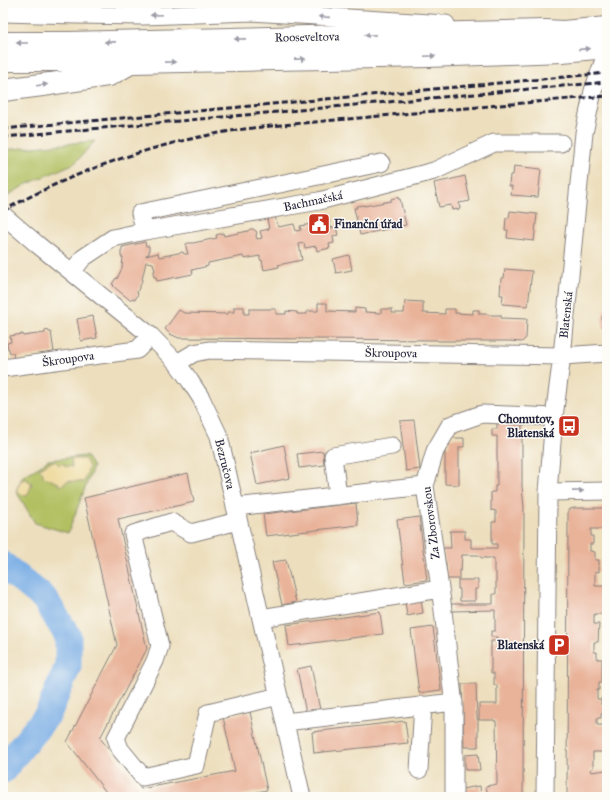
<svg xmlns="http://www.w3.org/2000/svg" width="610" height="800" viewBox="0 0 610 800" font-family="'IM FELL Great Primer',serif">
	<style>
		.green { fill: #b3c062; stroke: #6a714e }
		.sand { fill: #eeda9e; stroke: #887e6c }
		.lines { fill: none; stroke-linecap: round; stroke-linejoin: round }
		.river { stroke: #76abe4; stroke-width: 27 }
		.building { fill: #e9b39a }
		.minor-casing { stroke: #88807c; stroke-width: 19 }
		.highway-casing { stroke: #88807c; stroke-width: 24 }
		.minor { stroke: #fff; stroke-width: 17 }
		.highway { stroke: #fff; stroke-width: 22 }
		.rail { stroke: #22223b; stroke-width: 3; stroke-dasharray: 6 3; stroke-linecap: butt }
		.oneway { fill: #9c9ca7 }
		.labels { text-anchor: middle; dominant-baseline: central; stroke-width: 3; stroke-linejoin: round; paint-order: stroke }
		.street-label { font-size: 12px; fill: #22223b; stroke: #fdfcf7 }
		.poi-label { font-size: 12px; font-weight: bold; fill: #22223b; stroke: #fdfcf7; text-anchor: end }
	</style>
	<rect width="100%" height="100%" fill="#fdfcf7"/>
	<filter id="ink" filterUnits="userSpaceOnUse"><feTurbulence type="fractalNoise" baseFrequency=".025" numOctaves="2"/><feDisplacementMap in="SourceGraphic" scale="8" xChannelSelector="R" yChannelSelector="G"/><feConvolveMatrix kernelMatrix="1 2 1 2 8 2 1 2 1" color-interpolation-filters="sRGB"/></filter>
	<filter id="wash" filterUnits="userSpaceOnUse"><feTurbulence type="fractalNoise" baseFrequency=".012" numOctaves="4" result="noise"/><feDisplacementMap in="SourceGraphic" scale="16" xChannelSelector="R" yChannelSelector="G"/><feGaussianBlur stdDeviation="0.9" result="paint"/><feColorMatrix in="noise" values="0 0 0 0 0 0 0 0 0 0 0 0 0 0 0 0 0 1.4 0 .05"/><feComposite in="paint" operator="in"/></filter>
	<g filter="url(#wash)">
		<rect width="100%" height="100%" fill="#eddfbe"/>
		<path class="green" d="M95 141 75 163 25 185 7 196 3 192V150Z
			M86 456 93 467 68 533 35 523 16 491 23 476 39 467 48 460Z"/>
		<path class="sand" d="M71 459H85L89 467 84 482 68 481 60 486 58 482 56 483 54 481 43 477V473L39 469 48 463 55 461 59 465 63 463 65 466 72 467Z
			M27 479 28 481 32 483 28 495 25 496 16 491 21 480Z"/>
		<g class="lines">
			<path class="river" d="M3 565 44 598 68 636V666L48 714 3 770"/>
		</g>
		<g id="blocks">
			<path class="building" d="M514 166 541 169 538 197 511 195 512 186H509L510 175H513Z
				M465 176 470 201 459 203 460 209 452 210 451 205 439 207 434 183 443 181H444Z
				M398 197V199H400L406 225 360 235 354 208H357L356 206 364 205V206L391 201V199Z
				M510 211 537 214 534 241 507 238 508 230H505L506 218H509Z
				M275 217 278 227 294 224 296 231 301 230 300 226 312 224 311 221 324 219 325 221 329 220 331 228 336 227 338 235 333 236 334 243 329 244 330 248 317 251 316 246 305 248 304 243 299 244 302 260 278 265 279 267 264 270 262 260H260V256L244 259 243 256 208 263V266L192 270 193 274 157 281 156 277H154L153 272 155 271 153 263 146 262 141 284 137 292 138 294 135 300 132 298 130 300 113 286 114 285 112 284 116 278 117 279 122 268 123 257H121V251H122V247L145 242 146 246H149V254L146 255V256L158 253 159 257 183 252 184 254H188L186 247V244L188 243H193L217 238 216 235 223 233 224 236 248 231 250 229H253L257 232 256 236 257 239 262 238 260 231 269 229 267 218Z
				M349 255 352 270 336 273 333 259Z
				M505 269 532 271 528 306 502 304 503 295H500L501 278H504Z
				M405 301 423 302V313L445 314V309H455V313L473 314V310H479V314H488V315H501V318L527 319 526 338 522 342 509 341H438L437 340 318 339 179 338 170 334 165 329 179 310 184 313 228 314V312H234V307H244V314H249V309H276V314H286V311L297 312V314H307V311H318V303H327V311L355 312V308L365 309V312L381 313V309H392V313H404Z
				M604 309H607V340L603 337 606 334 605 328H603L602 316H604Z
				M93 316 97 338 81 341 77 319Z
				M48 330 49 332H51L54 352 14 359 13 353H10L9 349H8L7 343 11 342 10 336 23 334V336L45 333V331Z
				M414 420 420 469 406 471 400 421Z
				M497 421H522V486L524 508 523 797H488L486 786 497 784 496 721H494V720H479V704H497V685H494V673H491V641H497V637H491V631H495V610L452 611 451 604H493V594H496V572H494V558H482L478 555H462L461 571 459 570V579H446V563H445L443 548H451L450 531H465V539H471V548H497V544H492V522H496V511L491 510V492H495V486H497V436H492V429H497Z
				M450 438H464V447H459V485L445 484V446H449Z
				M284 445 290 478 257 485 250 453Z
				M323 451 324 465 299 468 297 454Z
				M188 473 194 502 118 519 147 649 100 738 141 789 235 771 223 717 250 712 267 790 234 797H110L67 742 117 645 84 498Z
				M356 503 358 525 266 536 263 514Z
				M574 508H607V529H591V536H593V544H590V551L595 552V560H599V572L595 571V586H607V614H594V624H599L598 642H594V652H597V659H602V682H599V690H597V699H601V705H606V712H604V714H601V718H597V725H607V752H593V768L590 770 591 772 607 770V796L569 797 567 795 568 512 570 509Z
				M419 517 427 580 405 583 397 520Z
				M286 560 296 602 282 605 272 562Z
				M458 580H478V589H475V601H460V589H458Z
				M421 600 423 613 407 616 405 602Z
				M380 612 383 634 289 646 286 625Z
				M433 627 441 690 419 693 411 630Z
				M311 666 320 710 306 713 297 669Z
				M462 684H476L477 719H478V747H464Z
				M405 721 408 743 314 753 312 732Z
				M478 754 480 770H465V755Z
				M480 786 481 797H462L461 789Z"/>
		</g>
	</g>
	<g filter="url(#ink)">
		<use href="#blocks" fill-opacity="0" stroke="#88807c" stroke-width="1"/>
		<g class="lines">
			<g class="minor-casing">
				<path id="minor" d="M251 12 446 24
					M3 13 77 15 144 16 251 12 262 10
					M3 215 38 245 151 336 177 363 190 381 201 398 219 436 302 797
					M145 231 140 213 381 163
					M72 272 83 258 113 238 145 231 319 201 434 171 494 143H561
					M177 363 194 353 209 350 562 356 607 353
					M3 368 137 350 151 336
					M548 492 607 491
					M338 496 333 456 392 446
					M235 507 425 486
					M238 521 191 533 171 522 133 534 160 646 155 661 116 738 120 749 143 777 196 765 208 713 279 696
					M261 618 440 589
					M285 722 454 702
					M419 770 423 705
					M454 797V706L442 602 425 486 435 451 450 425 482 414 554 417
					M545 797 548 492 554 417 562 356 584 133 593 91 607 51"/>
			</g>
			<g class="highway-casing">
				<path id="highway" d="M3 43H69L545 31 563 32 607 28
					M3 60H68L131 62 428 56 562 51 607 47
					M3 90 50 84 109 75 127 65"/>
			</g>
			<use href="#minor" class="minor"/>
			<use href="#highway" class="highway"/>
			<path class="rail" d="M3 129 607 73
				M3 137 607 82
				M3 211C73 172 146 146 225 132 248 128 271 126 293 124 322 121 351 119 380 116 456 109 531 102 607 96"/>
		</g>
		<defs><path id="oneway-solid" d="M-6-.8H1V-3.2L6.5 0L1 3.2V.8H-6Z"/></defs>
		<g class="oneway">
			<use href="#oneway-solid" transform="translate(156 15) rotate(178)"/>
			<use href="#oneway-solid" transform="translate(324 17) rotate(-176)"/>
			<use href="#oneway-solid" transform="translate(370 35) rotate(179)"/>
			<use href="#oneway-solid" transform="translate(240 39) rotate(179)"/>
			<use href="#oneway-solid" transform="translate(110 42) rotate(179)"/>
			<use href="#oneway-solid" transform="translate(22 43) rotate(-180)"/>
			<use href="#oneway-solid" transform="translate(584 49) rotate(-5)"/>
			<use href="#oneway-solid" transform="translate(430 56) rotate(-2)"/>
			<use href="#oneway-solid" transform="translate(300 59) rotate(-1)"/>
			<use href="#oneway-solid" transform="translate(170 62) rotate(-1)"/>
			<use href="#oneway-solid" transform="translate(42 85) rotate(-7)"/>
			<use href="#oneway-solid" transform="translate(578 491) rotate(-1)"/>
		</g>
	</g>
	<defs>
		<g id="civic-square" transform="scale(1.15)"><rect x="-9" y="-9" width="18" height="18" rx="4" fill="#c8321e" stroke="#fdfcf7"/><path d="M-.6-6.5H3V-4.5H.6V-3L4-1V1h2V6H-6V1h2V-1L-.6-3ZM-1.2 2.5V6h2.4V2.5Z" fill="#fff"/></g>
		<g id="bus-square" transform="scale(1.15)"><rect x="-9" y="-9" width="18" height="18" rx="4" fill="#c8321e" stroke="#fdfcf7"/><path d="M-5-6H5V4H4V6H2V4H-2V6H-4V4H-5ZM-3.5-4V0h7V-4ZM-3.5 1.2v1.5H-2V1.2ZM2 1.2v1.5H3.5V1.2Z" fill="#fff"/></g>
		<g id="parking-square" transform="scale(1.15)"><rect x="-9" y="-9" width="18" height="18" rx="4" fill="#c8321e" stroke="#fdfcf7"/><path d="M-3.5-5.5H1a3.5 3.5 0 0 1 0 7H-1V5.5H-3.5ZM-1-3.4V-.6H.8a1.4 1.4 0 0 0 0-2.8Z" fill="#fff"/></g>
	</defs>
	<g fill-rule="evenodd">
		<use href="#civic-square" x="319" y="224"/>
		<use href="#bus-square" x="569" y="426"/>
		<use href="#parking-square" x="559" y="645"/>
	</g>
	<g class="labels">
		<g class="street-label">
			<text transform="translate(307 37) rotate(-1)">Rooseveltova</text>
			<text transform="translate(313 201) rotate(-12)">Bachmačská</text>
			<text transform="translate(566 315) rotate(-84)">Blatenská</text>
			<text transform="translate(391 353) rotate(1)">Škroupova</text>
			<text transform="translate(68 359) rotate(-8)">Škroupova</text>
			<text transform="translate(225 464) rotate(76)">Bezručova</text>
			<text transform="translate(431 523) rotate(-97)">Za Zborovskou</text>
		</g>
		<g class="poi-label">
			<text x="334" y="224" text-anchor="start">Finanční úřad</text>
			<text x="554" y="419">Chomutov,<tspan x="554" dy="14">Blatenská</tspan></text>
			<text x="544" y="645">Blatenská</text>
		</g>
	</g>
	<rect width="610" height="800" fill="none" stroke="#fdfcf7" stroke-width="16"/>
</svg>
